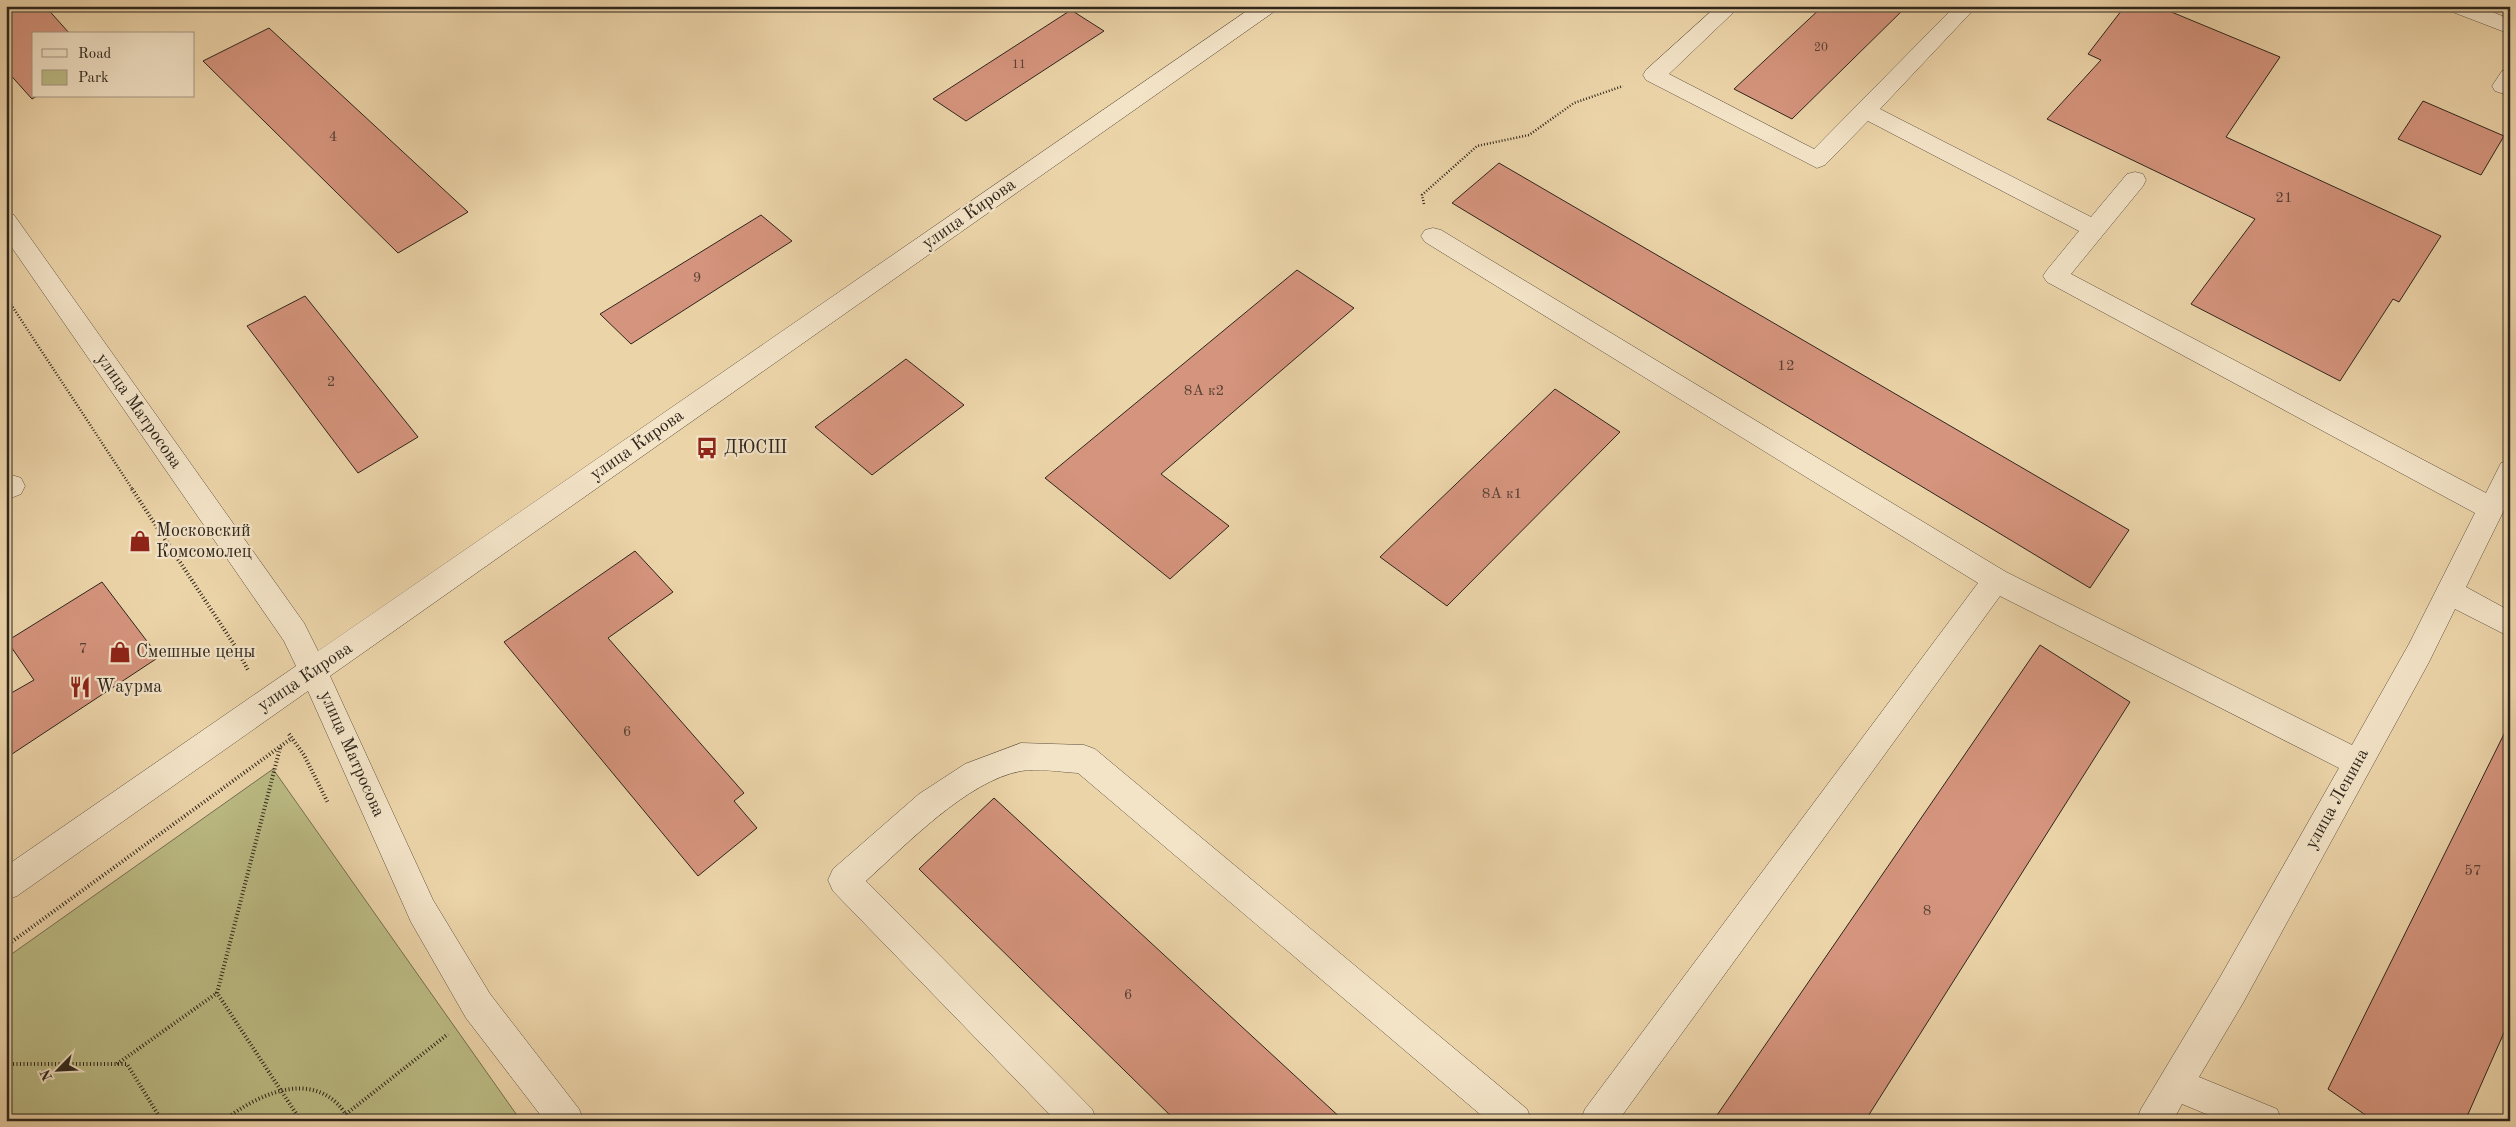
<svg xmlns="http://www.w3.org/2000/svg" width="2516" height="1127" viewBox="0 0 2516 1127" font-family="'Old Standard TT',serif">
	<style>
		.green { fill: #bcbc85; stroke: #747050 }
		.building { fill: #d5947d; stroke: #2d251c }
		.lines { fill: none; stroke-linecap: round; stroke-linejoin: round }
		.minor-casing { stroke: #5d513f; stroke-width: 1 }
		.path-far1 { stroke: #2d251c; stroke-width: 2.5; stroke-dasharray: 1 2; stroke-linecap: butt }
		.path { stroke: #2d251c; stroke-width: 4; stroke-dasharray: 1 2.5; stroke-linecap: butt }
		.minor { fill: #f3e3c7; fill-rule: evenodd }
		.labels { text-anchor: middle; dominant-baseline: central; stroke-width: 4.5; stroke-linejoin: round; paint-order: stroke }
		.far-number-label { font-size: 12px; fill: #574134 }
		.number-label { font-size: 15px; fill: #574134 }
		.street-label { font-size: 18px; fill: #2d251c; stroke: #f3e3c7 }
		.poi-label { font-size: 18px; fill: #2d251c; stroke: #f3e3c7; text-anchor: start }
	</style>
	<rect width="100%" height="100%" fill="#ecd4a9"/>
	<filter id="stains"><feTurbulence type="fractalNoise" baseFrequency=".004" numOctaves="4"/><feColorMatrix values="0 0 0 0 .2 0 0 0 0 .09 0 0 0 0 .02 0 0 0 .5 -.17"/></filter>
	<radialGradient id="worn" r=".72"><stop offset=".6" stop-color="#630" stop-opacity="0"/><stop offset="1" stop-color="#630" stop-opacity=".3"/></radialGradient>
	<path class="green" d="M273 769 521 1121H6V958Z"/>
	<path class="building" d="M6 6H45L70 34H34V96H37L32 99 6 70Z
		M1823 6H1907L1792 119 1734 89Z
		M2125 6H2157L2280 57 2226 137 2441 236 2399 302 2393 299 2340 381 2191 304 2255 219 2047 119 2101 60 2088 54Z
		M1071 10 1104 31 966 121 933 99Z
		M269 28 468 212 398 253 203 61Z
		M2423 101 2504 136 2481 175 2398 139Z
		M1499 163 2129 530 2090 588 1452 203Z
		M761 215 792 241 631 344 600 314Z
		M1297 270 1354 308 1161 474 1229 526 1170 579 1045 478Z
		M305 296 418 437 358 473 247 326Z
		M906 359 964 405 872 475 815 427Z
		M1555 389 1620 432 1447 606 1380 557Z
		M635 551 673 592 608 638 744 793 734 801 757 828 698 876 504 642Z
		M102 582 159 657 6 758V696L34 680 7 641Z
		M2040 645 2130 702 1865 1121H1713Z
		M2510 722V1019L2465 1121H2374L2328 1089Z
		M994 798 1344 1121H1176L919 869Z"/>
	<g class="lines">
		<g class="minor-casing">
			<path id="minor" d="M1254 6H1278L1275 11 330 676 433 900 490 994 579 1109 584 1121H545L466 1018 411 922 308 691 17 896 6 900V866L296 666 284 641 6 239V213L14 215 304 623 318 651Z
				M1717 6H1740L1669 74 1814 149 1955 6H1977L1880 109 2091 217 2127 174 2135 172 2143 174 2146 180 2143 186 2071 274 2486 493 2501 463 2510 460V498L2466 587 2510 611V637L2455 609 2429 662 2243 1003 2199 1077 2277 1109 2282 1121H2223L2182 1104 2173 1121H2136L2141 1109 2219 979 2339 768 2000 596 1618 1121H1580L1585 1109 1978 583 1425 242 1421 236 1425 230 1433 228 1441 230 2006 572 2352 745 2409 644 2475 513 2047 282 2043 276 2047 270 2079 231 1868 121 1825 165 1817 168 1646 80 1643 75 1646 70Z
				M2447 6H2477L2510 19V34L2450 11Z
				M2510 69V96L2495 91 2492 86 2502 71Z
				M12 475 21 478 25 486 21 494 6 500V477Z
				M1021 743 1084 745 1095 749 1527 1109 1532 1121H1488L1078 773C1060 772 1038 768 1021 771 967 781 906 845 866 881L1092 1109 1097 1121H1056L833 891 828 880 833 869 919 794 965 764Z"/>
		</g>
		<path class="path-far1" d="M1424 204 1422 195 1477 146 1529 135 1574 103 1623 86
			M6 297 133 490"/>
		<path class="path" d="M132 489 235 646 248 670
			M289 734 304 755 328 803
			M280 748 217 993 301 1121
			M6 946 292 738
			M6 1064H127L162 1121
			M117 1064 217 993
			M346 1114 448 1034
			M223 1121C262 1091 320 1066 350 1121"/>
		<use href="#minor" class="minor"/>
	</g>
	<defs>
		<g id="bus-bare" transform="scale(1.725)"><path d="M-5-6H5V4H4V6H2V4H-2V6H-4V4H-5ZM-3.5-4V0h7V-4ZM-3.5 1.2v1.5H-2V1.2ZM2 1.2v1.5H3.5V1.2Z" fill="#8f2418" stroke="#f3e3c7" stroke-width="2.5" paint-order="stroke"/></g>
		<g id="shop-bare" transform="scale(1.725)"><path d="M-5-2.5h2.3a2.7 3.5 0 0 1 5.4 0H5L5.5 6h-11ZM-1.5-2.5h3a1.5 2.3 0 0 0-3 0Z" fill="#8f2418" stroke="#f3e3c7" stroke-width="2.5" paint-order="stroke"/></g>
		<g id="restaurant-bare" transform="scale(1.725)"><path d="M-5-6h1v4h1v-4h1v4h1v-4h1v5L-1.5 .5V6h-2V.5L-5-1ZM5-6V6H3V1.5H1.5Q1.5-4 5-6Z" fill="#8f2418" stroke="#f3e3c7" stroke-width="2.5" paint-order="stroke"/></g>
	</defs>
	<g fill-rule="evenodd">
		<use href="#bus-bare" x="707" y="448"/>
		<use href="#shop-bare" x="140" y="541"/>
		<use href="#shop-bare" x="120" y="652"/>
		<use href="#restaurant-bare" x="80" y="687"/>
	</g>
	<g class="labels">
		<g class="far-number-label">
			<text x="1821" y="48">20</text>
			<text x="1019" y="65">11</text>
		</g>
		<g class="number-label">
			<text x="333" y="137">4</text>
			<text x="2284" y="198">21</text>
			<text x="697" y="278">9</text>
			<text x="1786" y="366">12</text>
			<text x="331" y="382">2</text>
			<text x="1204" y="391">8А к2</text>
			<text x="1502" y="494">8А к1</text>
			<text x="83" y="649">7</text>
			<text x="627" y="732">6</text>
			<text x="2473" y="871">57</text>
			<text x="1927" y="911">8</text>
			<text x="1128" y="995">6</text>
		</g>
		<g class="street-label">
			<text transform="translate(969 214) rotate(-35)">улица Кирова</text>
			<text transform="translate(139 411) rotate(55)">улица Матросова</text>
			<text transform="translate(637 445) rotate(-35)">улица Кирова</text>
			<text transform="translate(305 677) rotate(-34)">улица Кирова</text>
			<text transform="translate(352 754) rotate(66)">улица Матросова</text>
			<text transform="translate(2337 799) rotate(-61)">улица Ленина</text>
		</g>
		<g class="poi-label">
			<text x="724" y="448">ДЮСШ</text>
			<text x="156" y="531">Московский<tspan x="156" dy="21">Комсомолец</tspan></text>
			<text x="136" y="652">Смешные цены</text>
			<text x="96" y="687">Wаурма</text>
		</g>
	</g>
	<rect width="2516" height="1127" fill="none" stroke="#ecd4a9" stroke-width="25"/>
	<rect x="8" y="8" width="2501" height="1112" fill="none" stroke="#2d251c" stroke-width="2.5"/>
	<rect x="12" y="12" width="2491" height="1102" fill="none" stroke="#2d251c"/>
	<rect x="32" y="32" width="162" height="65" fill="#f3e3c7" stroke="#a49783"/>
	<rect x="42" y="49" width="25" height="8" fill="#f3e3c7" stroke="#a49783"/>
	<text x="78" y="58" font-size="15" fill="#2d251c">Road</text>
	<rect x="42" y="70" width="25" height="15" fill="#bcbc85" stroke="#a49783"/>
	<text x="78" y="82" font-size="15" fill="#2d251c">Park</text>
	<g transform="translate(58 1070) rotate(246)" stroke="#f3e3c7" stroke-width="4" paint-order="stroke">
	<path d="M0-4L9 19L0 12L-9 19Z" fill="#2d251c"/>
	<text y="-8" font-size="14" font-weight="bold" text-anchor="middle" fill="#2d251c">N</text>
	</g>
	<rect width="100%" height="100%" filter="url(#stains)"/>
	<rect width="100%" height="100%" fill="url(#worn)"/>
</svg>
